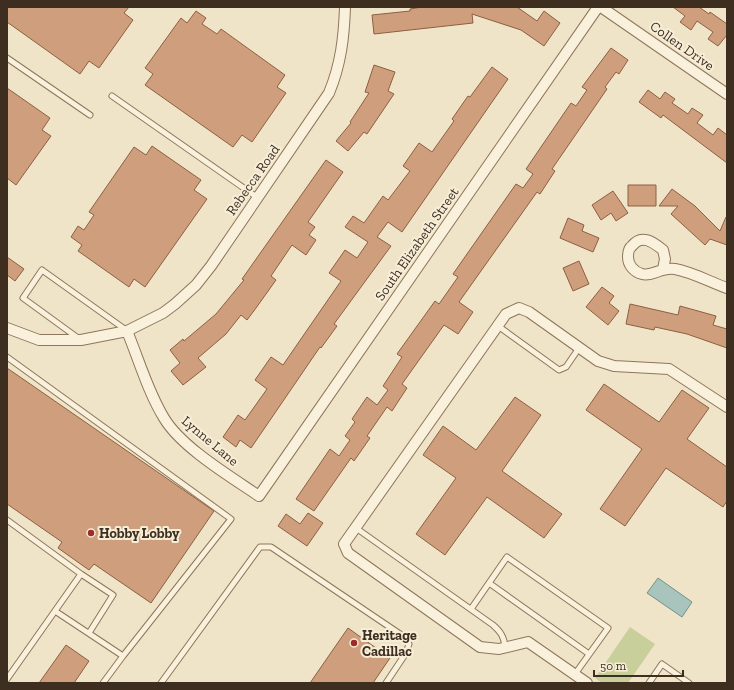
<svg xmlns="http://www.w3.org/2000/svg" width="734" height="690" viewBox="0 0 734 690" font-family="'Zilla Slab',serif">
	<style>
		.green { fill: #c9cf9b }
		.water { fill: #a9c4bc; stroke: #6f938a }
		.building { fill: #cf9f7d; stroke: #8d5f41 }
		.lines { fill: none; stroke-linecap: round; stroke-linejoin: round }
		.lane-casing { stroke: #8d765c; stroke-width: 7 }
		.street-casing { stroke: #8d765c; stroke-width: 12 }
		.lane { stroke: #faf1dc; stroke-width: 5 }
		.street { stroke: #faf1dc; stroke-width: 10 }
		.poi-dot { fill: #9e2a2b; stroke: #f7eed8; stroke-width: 1.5 }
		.labels { text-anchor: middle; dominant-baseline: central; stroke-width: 4; stroke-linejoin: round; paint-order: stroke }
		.street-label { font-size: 14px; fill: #3d2e20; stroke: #f7eed8 }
		.poi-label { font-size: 14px; font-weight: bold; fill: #3d2e20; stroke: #f7eed8; text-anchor: start }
	</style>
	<rect width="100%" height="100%" fill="#f0e4c8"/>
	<path class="green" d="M630 627 655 644 628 683H602L595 678Z"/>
	<path class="water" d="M658 578 692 602 682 617 647 593Z"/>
	<path class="building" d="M7 7H129L124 13 133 20 99 68 89 61 80 74 7 22Z
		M422 7H517L537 21 544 11 560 23 544 46 521 30 472 14 473 23 374 34 372 15 410 11V9Z
		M673 7H699L709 14 710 12 727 24V35L718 46 708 39 713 32 697 21 691 30 680 22 685 16Z
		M196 11 206 18 202 24 217 34 221 29 285 75 277 87 286 93 252 142 242 135 233 147 145 85 153 74 145 68 181 18 187 23Z
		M611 48 628 60 619 74 616 72 605 87 607 89 552 169 555 171 540 194 537 192 459 302 473 312 458 334 444 325 402 384 407 388 392 411 387 407 367 436 370 438 354 461 351 458 314 511 296 499 330 449 339 456 350 440 345 436 355 422 352 419 367 397 377 405 388 390 383 386 402 357 397 354 435 301 439 304 458 277 453 274 516 184 523 188 533 174 526 169 571 103 576 106 587 90 582 87Z
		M374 65 395 72 388 91 394 94 367 134 364 132 348 151 336 141 351 123 350 122 369 93 365 92Z
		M492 67 508 79 402 232 388 222 377 237 391 246 334 324 337 326 321 348 320 347 251 448 240 440 236 447 223 437 238 415 245 420 267 389 255 380 271 357 283 365 323 307 341 281 329 273 345 250 357 258 368 242 345 227 353 216 364 223 383 196 388 200 410 171 403 166 419 143 432 152 454 121 452 119 468 96 470 97Z
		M7 88 50 118 42 130 51 136 16 185 7 178Z
		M648 90 660 99 665 92 675 99 672 103 688 114 692 108 703 115 697 123 713 135 718 128 727 135V163L663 115 661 118 639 102Z
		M152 146 201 180 194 190 207 199 145 287 134 279 129 287 78 251 82 245 71 237 78 226 84 230 94 215 89 212 134 147 146 155Z
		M326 160 343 172 308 222 315 227 309 235 316 240 306 255 292 245 271 276 276 280 256 308 247 320 241 315 226 334 198 358 206 367 183 385 171 371 180 363 170 350 183 339 184 341 216 314 244 280 242 279Z
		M628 185H656V206H628Z
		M672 189 695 206 720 231 726 217H727V245L710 239 705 245 671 214 678 206H659Z
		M613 191 628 213 616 221 611 213 601 220 592 205Z
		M568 218 584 225 582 231 599 238 593 252 560 238Z
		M7 257 24 269 15 281 7 275Z
		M579 261 589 284 573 291 563 268Z
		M602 287 614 296 609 303 619 311 608 325 586 307Z
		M630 304 678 315 680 306 716 316 713 325 727 329V348L687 334 655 327 654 330 626 324Z
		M7 368 214 511 151 603 94 564 89 570 58 548 62 542 7 504Z
		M604 384 659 422 682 390 709 408 687 439 727 467V501L723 507 666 468 625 526 600 509 642 449 586 410Z
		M515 397 541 415 502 471 562 514 544 538 487 497 445 555 416 534 456 478 423 455 443 426 476 450Z
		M308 513 323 523 307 546 278 526 286 514 300 524Z
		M348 628 390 658 373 683H310Z
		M66 645 89 661 74 683H39Z"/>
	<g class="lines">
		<g class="lane-casing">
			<path id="lane" d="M7 58 90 115
				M112 96 258 198
				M498 326 559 370 566 367 579 348
				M78 338 23 298 42 270 126 330
				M7 357 231 519 123 656 55 611
				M7 520 81 574 113 595 89 633
				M356 528 493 625C501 632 504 637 505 647
				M489 583 589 654
				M471 609 507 557 608 628 575 674
				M7 679 81 574
				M103 683 123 656
				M161 683 260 547H271L400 634 409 644 406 653 386 683
				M649 683 662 664 689 683"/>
		</g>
		<g class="street-casing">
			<path id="street" d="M601 7 727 94
				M663 269 665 259 663 250C654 243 642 233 632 246 629 248 628 253 628 257 628 265 634 272 642 274 653 277 660 267 675 269 692 272 710 282 727 288
				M7 328 39 340H81L127 331 163 313 175 304 196 285 211 266 329 93C341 64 344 37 345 7
				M127 331C139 360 148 392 164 418 181 447 231 477 259 496L598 7
				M587 683 528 642 499 649 480 647 348 553 344 544 506 314 519 308 529 312 598 361 614 366 669 369 727 407"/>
		</g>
		<use href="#lane" class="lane"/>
		<use href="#street" class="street"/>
	</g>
	<g class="poi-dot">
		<circle cx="91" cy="533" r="4"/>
		<circle cx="354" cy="643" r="4"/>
	</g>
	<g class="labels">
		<g class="street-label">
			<text transform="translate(682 46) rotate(35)">Collen Drive</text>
			<text transform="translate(253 180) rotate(-55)">Rebecca Road</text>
			<text transform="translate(417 244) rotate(-55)">South Elizabeth Street</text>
			<text transform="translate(210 441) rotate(40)">Lynne Lane</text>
		</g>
		<g class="poi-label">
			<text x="99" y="533">Hobby Lobby</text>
			<text x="362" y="635">Heritage<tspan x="362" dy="16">Cadillac</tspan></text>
		</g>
	</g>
	<rect width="734" height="690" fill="none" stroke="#3d2e20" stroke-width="16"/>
	<path d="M594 670v6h89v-6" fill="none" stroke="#3d2e20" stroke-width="2"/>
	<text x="600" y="670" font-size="12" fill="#3d2e20" stroke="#f7eed8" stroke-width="3" paint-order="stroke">50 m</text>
</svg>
